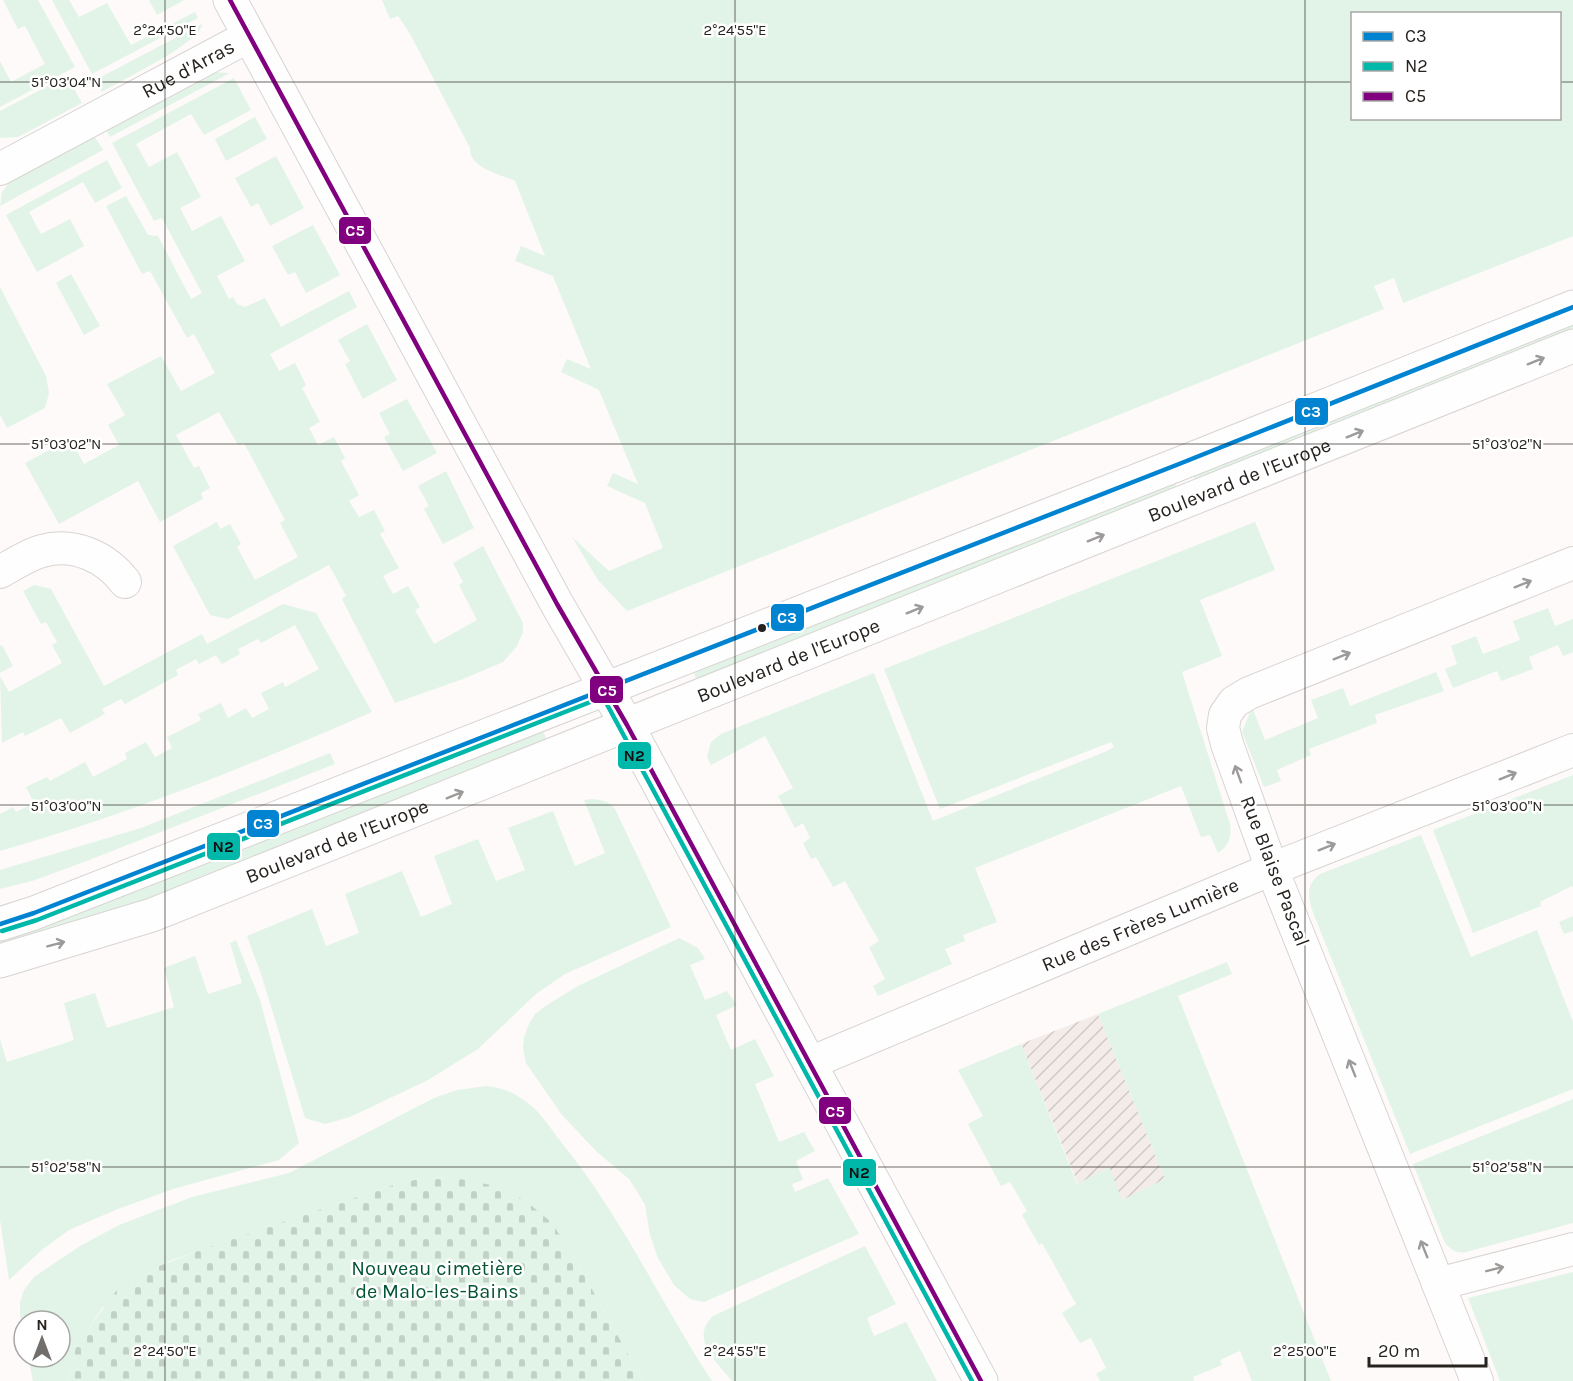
<svg xmlns="http://www.w3.org/2000/svg" width="1573" height="1381" viewBox="0 0 1573 1381" font-family="Karla,sans-serif">
	<style>
		.industrial { fill: url(#industrial-furrows) }
		.grass { fill: #e2f4e7; fill-rule: evenodd }
		.cemetery { fill: url(#cemetery-stones) }
		.lines { fill: none; stroke-linecap: round; stroke-linejoin: round }
		.street-casing { stroke: #d8d4d2; stroke-width: 34 }
		.secondary-casing { stroke: #d8d4d2; stroke-width: 35 }
		.street { stroke: #fffefe; stroke-width: 32 }
		.secondary { stroke: #fffefe; stroke-width: 33 }
		.bus-1-casing { stroke: #fff; stroke-width: 9 }
		.bus-2-casing { stroke: #fff; stroke-width: 9 }
		.bus-3-casing { stroke: #fff; stroke-width: 9 }
		.bus-1 { stroke: #0083d1; stroke-width: 4.5 }
		.bus-2 { stroke: #00b8aa; stroke-width: 4.5 }
		.bus-3 { stroke: #81007f; stroke-width: 4.5 }
		.oneway { stroke: #9d9b9a }
		.ticks { fill: none; stroke: #26221f; stroke-width: 1.5; stroke-opacity: 0.45 }
		.bus-dot { fill: #26221f; stroke: #fff; stroke-width: 2 }
		.labels { text-anchor: middle; dominant-baseline: central; stroke-width: 5; stroke-linejoin: round; paint-order: stroke }
		.street-label { font-size: 20px; fill: #26221f; stroke: #fff }
		.park-label { font-size: 20px; fill: #015533; stroke: #fff }
		.ticks-label { font-size: 15px; text-anchor: middle; fill: #26221f; stroke: #fff; stroke-width: 5; stroke-linejoin: round; paint-order: stroke }
		.line-badge { stroke: #fff; stroke-width: 2 }
		.badge-label { font-size: 16px; text-anchor: middle; font-weight: bold; fill: #fff }
		.pale-badge-label { font-size: 16px; text-anchor: middle; font-weight: bold; fill: #111 }
	</style>
	<defs>
		<pattern id="industrial-furrows" width="10" height="10" patternUnits="userSpaceOnUse" patternTransform="scale(1.5)"><rect width="10" height="10" fill="#f3ece8"/><path d="M-1 1l2-2M0 10L10 0M9 11l2-2" fill="none" stroke="#d0cac7"/></pattern>
		<pattern id="cemetery-stones" width="16" height="16" patternUnits="userSpaceOnUse" patternTransform="scale(1.5)"><rect width="16" height="16" fill="#e2f4e7"/><path d="M2 7V4a2 2 0 0 1 4 0v3zM10 15v-3a2 2 0 0 1 4 0v3z" fill="#c2d1c6"/></pattern>
	</defs>
	<rect width="100%" height="100%" fill="#fdfaf9"/>
	<path class="industrial" d="M1098 1014 1165 1179 1122 1201 1078 1184 1021 1044Z"/>
	<path class="grass" d="M3 0H38L75 67 0 107V61L11 82 45 64 25 26 18 29Z
		M52 0H69L79 17 107 3 131 45 195 12 198 18 92 74Z
		M149 0H184L157 15Z
		M382 0H1573V236L1403 303 1394 278 1374 286 1384 309 627 611 598 580 572 537 609 571 663 548 645 503 607 486 613 473 638 484 599 390 561 372 567 359 591 369 553 276 515 261 521 246 545 256 515 181C500 174 469 168 470 148L409 32 398 16 390 19ZM1352 14H1560V118H1352Z
		M202 24C201 43 121 80 102 92L95 80Z
		M212 72 230 73 110 137 105 128Z
		M67 76 82 103 18 137 0 138V111Z
		M234 78 251 110 204 135 191 114 136 144 149 167 177 152 201 197 180 208 192 231 221 216 245 261 217 276 229 299 233 297 237 304 245 307 265 298 281 327 349 291 357 307 270 354 279 371 295 363 306 385 302 388 320 422 309 428 318 445 334 437 345 458 341 461 359 495 349 501 359 517 374 510 385 531 380 534 399 568 383 576 393 594 408 586 420 607 415 610 434 644 477 620 459 585 463 582 453 563 483 546 523 623V632L517 646 503 662 463 679 395 703 342 599 346 596 329 565 228 619 210 615 173 546 217 522 220 529 230 524 241 544 237 547 255 580 298 557 280 523 285 520 244 443 238 445 219 412 176 435 194 468 199 466 210 488 201 493 203 499 160 522 138 481 59 524 25 463 70 439 84 464 119 445 108 425 125 415 107 384 161 356 181 391 215 373 194 334 187 338 150 271 142 274 106 206 126 196 148 235 158 236 191 299 202 293 162 218 154 221 112 143Z
		M255 117 267 139 226 161 215 139Z
		M93 134 103 150 0 206 2 192 11 180Z
		M276 156 304 208 270 226 258 203 251 207 235 178Z
		M107 160 122 188 95 203 83 182 29 212 41 234 70 219 84 246 37 272 6 215Z
		M313 225 340 275 306 293 295 272 288 275 272 246Z
		M71 274 100 326 84 335 56 283Z
		M0 287 46 376 49 393 45 408 7 428 0 415Z
		M1573 318V336L1198 487 1192 471Z
		M367 324 397 380 363 399 345 364 350 361 338 340Z
		M407 399 437 453 403 471 384 437 390 434 379 413Z
		M446 471 474 528 443 544 424 509 429 506 418 486Z
		M1173 479 1179 492 698 684 693 670Z
		M1255 522 1275 570 1200 600 1222 656 1182 672 1230 824C1232 836 1229 846 1218 853L1210 835 1201 837 1181 786 975 868 997 922 963 935 965 941 945 949 952 964 878 996 873 986 885 979 869 947 879 941 845 881 833 887 816 857 811 859 803 843 810 838 803 823 795 828 778 796 793 788 765 736 711 765 707 757 711 742 721 734 874 673 933 821 1107 751 1114 747 1111 742 940 809 884 669Z
		M34 585 51 589 104 686 202 634 207 644 283 604 316 613 372 712C251 765 127 815 0 851V814L13 807 16 812 34 803 26 787 47 777 50 781 85 762 93 777 127 759 125 753 146 742 155 757 172 748 167 737 201 720 198 714 221 703 228 718 246 708 252 718 269 709 261 693 283 682 285 687 319 669 295 625 261 643 258 639 238 649 240 654 222 664 216 655 199 664 196 659 176 670 178 675 125 704 121 699 102 709 105 714 70 733 61 718 25 736 23 732 2 743 0 676 9 692 62 663 52 645 57 642 46 622 41 624 23 591Z
		M1548 608 1555 626 1573 619V652L1563 656 1558 645 1529 657 1533 669 1501 681 1497 671 1453 688 1445 669 1457 664 1451 646 1476 636 1483 654 1520 640 1513 621Z
		M2 645 13 666 0 673V646Z
		M1436 672 1444 691 1375 715 1377 723 1309 749 1311 755 1277 770 1281 781 1264 787 1242 732 1252 707 1265 740 1318 718 1311 700 1343 688 1350 706Z
		M543 731 549 746 163 898 0 949V936L372 791 422 779Z
		M330 753 335 764 84 862 32 881 0 889V870L141 828Z
		M1573 775V888L1572 886 1540 902 1541 906 1473 933 1433 830Z
		M592 799C602 800 609 801 615 809L671 927 565 974 536 994 478 1049 428 1080 350 1117 325 1124 305 1118 261 974 247 936 312 909 326 946 359 933 345 894 402 871 421 917 452 904 434 856 478 839 496 881 525 870 508 828 553 811 575 866 605 853 584 800Z
		M1421 835 1471 957 1537 930 1573 1022V1089L1410 1154 1318 925C1311 907 1301 888 1320 874Z
		M1573 916V931L1564 934 1559 922Z
		M679 938 698 948 705 959 690 965 705 1000 727 991 737 1005 716 1015 731 1050 755 1039 774 1076 755 1084 779 1142 804 1132 815 1151 796 1161 803 1180 792 1184 795 1192 828 1178 859 1234 704 1302 690 1299 674 1285 658 1258 650 1235 645 1205 638 1193 629 1179 597 1152 562 1115 526 1063 523 1048 524 1037 529 1024 535 1014 547 1005 578 986Z
		M236 940 260 1000 299 1143 279 1160 173 1189 118 1209 69 1230 43 1249 9 1280 0 1220V1039L7 1062 74 1040 64 1003 95 993 107 1028 174 1007 164 968 195 956 208 994 242 983 230 943Z
		M1227 962 1232 974 1178 996 1331 1381H1252L1240 1351 1220 1360 1222 1365 1193 1377 1194 1381H1100L1096 1374 1106 1368 1091 1338 1080 1343 1062 1313 1076 1304 1042 1243 1039 1245 1022 1215 1027 1211 1010 1182 1001 1186 968 1124 983 1116 958 1070 1021 1044 1077 1184 1109 1167 1122 1200 1165 1179 1098 1014Z
		M487 1086C503 1088 515 1093 528 1103 541 1113 551 1129 561 1142 621 1215 660 1302 712 1381H643L573 1255 450 1177 425 1178 399 1183 169 1261 102 1308 76 1347 68 1381H33L28 1357H60V1321H24V1336L20 1316V1302L24 1290 34 1277 80 1246 119 1225 192 1197 289 1173 434 1098 457 1090Z
		M1573 1099V1223L1466 1252C1457 1254 1451 1250 1445 1243L1413 1164Z
		M865 1246 896 1304 867 1318 874 1336 906 1322 937 1381H732C717 1362 689 1339 713 1316Z
		M1573 1272V1381H1500L1468 1298Z"/>
	<path class="cemetery" d="M450 1177 501 1187 527 1202 551 1222 573 1255 643 1381H68L76 1347 85 1333 117 1290 144 1272 203 1249 399 1183 425 1178Z"/>
	<g class="lines">
		<g class="street-casing">
			<g id="street">
				<path id="s1" d="M0 169 249 36"/>
				<path d="M0 572C13 565 27 555 42 551 74 542 106 557 125 582"/>
				<path id="s2" d="M810 1063 1272 869 1573 750"/>
				<path d="M1438 1284 1573 1249"/>
				<path d="M1477 1381 1272 869 1227 744 1223 728 1225 715 1234 702 1249 693 1573 563"/>
			</g>
		</g>
		<g class="secondary-casing">
			<g id="secondary">
				<path d="M230 0 557 604 627 725 981 1381"/>
				<path d="M0 924 34 913 1179 464 1573 307"/>
				<path id="s3" d="M0 961 152 915 1573 346"/>
			</g>
		</g>
		<use href="#street" class="street"/>
		<use href="#secondary" class="secondary"/>
		<g class="bus-1-casing">
			<path id="bus-1" d="M0 924 34 913 1179 464 1573 307"/>
		</g>
		<g class="bus-2-casing">
			<path id="bus-2" d="M2 931 37 920 603 697 972 1381"/>
		</g>
		<g class="bus-3-casing">
			<path id="bus-3" d="M230 0 557 604 627 725 981 1381"/>
		</g>
		<use href="#bus-1" class="bus-1"/>
		<use href="#bus-2" class="bus-2"/>
		<use href="#bus-3" class="bus-3"/>
	</g>
	<defs><path id="oneway-shaft" d="M-6 0H5M1.5-3L5.5 0L1.5 3" fill="none" stroke-width="1.6" stroke-linecap="round" stroke-linejoin="round" transform="scale(1.5)"/></defs>
	<g class="oneway">
		<use href="#oneway-shaft" transform="translate(1536 361) rotate(-22)"/>
		<use href="#oneway-shaft" transform="translate(1355 434) rotate(-22)"/>
		<use href="#oneway-shaft" transform="translate(1096 538) rotate(-22)"/>
		<use href="#oneway-shaft" transform="translate(1523 584) rotate(-22)"/>
		<use href="#oneway-shaft" transform="translate(915 610) rotate(-22)"/>
		<use href="#oneway-shaft" transform="translate(1342 656) rotate(-22)"/>
		<use href="#oneway-shaft" transform="translate(1238 774) rotate(-110)"/>
		<use href="#oneway-shaft" transform="translate(1508 776) rotate(-22)"/>
		<use href="#oneway-shaft" transform="translate(455 795) rotate(-22)"/>
		<use href="#oneway-shaft" transform="translate(1327 847) rotate(-22)"/>
		<use href="#oneway-shaft" transform="translate(56 944) rotate(-15)"/>
		<use href="#oneway-shaft" transform="translate(1352 1068) rotate(-112)"/>
		<use href="#oneway-shaft" transform="translate(1424 1249) rotate(-112)"/>
		<use href="#oneway-shaft" transform="translate(1495 1269) rotate(-14)"/>
	</g>
	<path class="ticks" d="M165 0V1381M735 0V1381M1305 0V1381M0 82H1352M1560 82H1573M0 444H1573M0 805H1573M0 1167H1573"/>
	<circle class="bus-dot" cx="762" cy="628" r="5"/>
	<g class="labels">
		<g class="street-label">
			<text stroke="none"><textPath href="#s1" startOffset="213">Rue d'Arras</textPath></text>
			<text stroke="none"><textPath href="#s3" startOffset="1330">Boulevard de l'Europe</textPath></text>
			<text stroke="none"><textPath href="#s3" startOffset="844">Boulevard de l'Europe</textPath></text>
			<text stroke="none"><textPath href="#s3" startOffset="358">Boulevard de l'Europe</textPath></text>
			<text transform="translate(1275 871) rotate(69)">Rue Blaise Pascal</text>
			<text stroke="none"><textPath href="#s2" startOffset="358">Rue des Frères Lumière</textPath></text>
		</g>
		<g class="park-label">
			<text x="437" y="1268">Nouveau cimetière<tspan x="437" dy="23">de Malo-les-Bains</tspan></text>
		</g>
	</g>
	<g class="ticks-label">
		<text x="165" y="35">2°24'50"E</text>
		<text x="735" y="35">2°24'55"E</text>
		<text x="66" y="87">51°03'04"N</text>
		<text x="66" y="449">51°03'02"N</text>
		<text x="1507" y="449">51°03'02"N</text>
		<text x="66" y="811">51°03'00"N</text>
		<text x="1507" y="811">51°03'00"N</text>
		<text x="66" y="1172">51°02'58"N</text>
		<text x="1507" y="1172">51°02'58"N</text>
		<text x="165" y="1356">2°24'50"E</text>
		<text x="735" y="1356">2°24'55"E</text>
		<text x="1305" y="1356">2°25'00"E</text>
	</g>
	<g class="line-badge">
		<rect x="338" y="216" width="34" height="29" rx="6" fill="#81007f"/>
		<rect x="1294" y="397" width="35" height="29" rx="6" fill="#0083d1"/>
		<rect x="770" y="603" width="35" height="29" rx="6" fill="#0083d1"/>
		<rect x="589" y="675" width="35" height="29" rx="6" fill="#81007f"/>
		<rect x="617" y="741" width="35" height="29" rx="6" fill="#00b8aa"/>
		<rect x="246" y="809" width="34" height="29" rx="6" fill="#0083d1"/>
		<rect x="206" y="832" width="35" height="29" rx="6" fill="#00b8aa"/>
		<rect x="818" y="1096" width="34" height="29" rx="6" fill="#81007f"/>
		<rect x="842" y="1158" width="35" height="29" rx="6" fill="#00b8aa"/>
	</g>
	<g class="badge-label">
		<text x="355" y="236">C5</text>
		<text x="1311" y="417">C3</text>
		<text x="787" y="623">C3</text>
		<text x="607" y="696">C5</text>
		<text x="263" y="829">C3</text>
		<text x="835" y="1117">C5</text>
	</g>
	<g class="pale-badge-label">
		<text x="634" y="761">N2</text>
		<text x="223" y="852">N2</text>
		<text x="859" y="1178">N2</text>
	</g>
	<rect x="1351" y="12" width="210" height="108" fill="#ffffff" stroke="#a8a7a5" stroke-width="1.5"/>
	<rect x="1363" y="32" width="30" height="9" fill="#0083d1" stroke="#a8a7a5" stroke-width="1.5"/>
	<text x="1405" y="42" font-size="18" fill="#26221f">C3</text>
	<rect x="1363" y="62" width="30" height="9" fill="#00b8aa" stroke="#a8a7a5" stroke-width="1.5"/>
	<text x="1405" y="72" font-size="18" fill="#26221f">N2</text>
	<rect x="1363" y="92" width="30" height="9" fill="#81007f" stroke="#a8a7a5" stroke-width="1.5"/>
	<text x="1405" y="102" font-size="18" fill="#26221f">C5</text>
	<g transform="translate(42 1339)"><circle r="28" fill="#ffffff" stroke="#a8a7a5" stroke-width="1.5"/>
	<path d="M0-4.5L10 22L0 15L-10 22Z" fill="#716e6b"/>
	<text y="-9" font-size="16" font-weight="bold" text-anchor="middle" fill="#26221f">N</text>
	</g>
	<path d="M1369 1357v9h117v-9" fill="none" stroke="#26221f" stroke-width="3"/>
	<text x="1378" y="1357" font-size="18" fill="#26221f" stroke="#ffffff" stroke-width="4.5" paint-order="stroke">20 m</text>
</svg>
